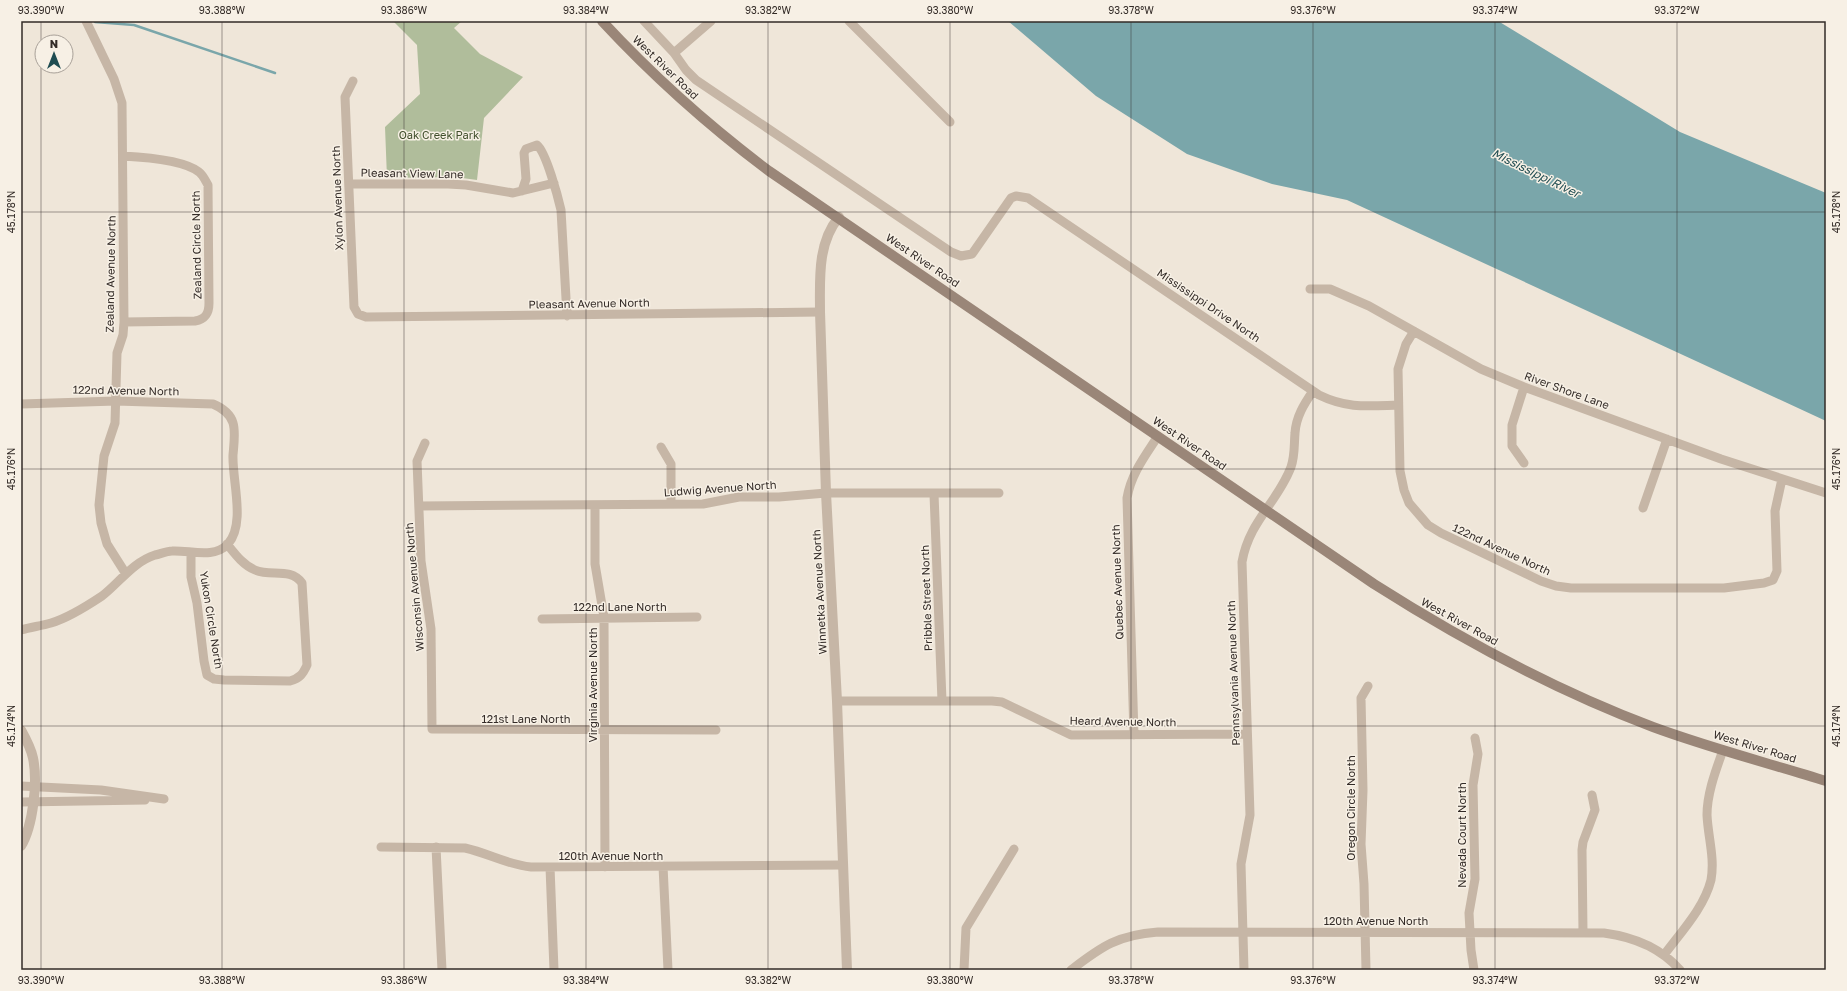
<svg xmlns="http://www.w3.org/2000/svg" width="1847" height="991" viewBox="0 0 1847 991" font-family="'Golos Text',sans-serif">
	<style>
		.green { fill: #b0bd9b }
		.water { fill: #7aa6aa }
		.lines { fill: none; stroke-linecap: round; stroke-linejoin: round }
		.stream { stroke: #7aa6aa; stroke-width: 2.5 }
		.minor { stroke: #c6b6a6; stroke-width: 9 }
		.tertiary { stroke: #c6b6a6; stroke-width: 10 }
		.secondary { stroke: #9a8678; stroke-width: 10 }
		.ticks { fill: none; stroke: #332b27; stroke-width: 1; stroke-opacity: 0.45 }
		.labels { text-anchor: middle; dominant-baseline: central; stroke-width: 3; stroke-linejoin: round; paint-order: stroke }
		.street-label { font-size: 11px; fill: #332b27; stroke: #f7f0e5 }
		.park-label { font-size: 11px; fill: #414f2c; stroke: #f7f0e5 }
		.water-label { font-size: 12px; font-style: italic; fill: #1f4c51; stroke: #f7f0e5 }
		.neatline { fill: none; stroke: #332b27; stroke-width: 1.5 }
		.ticks-label { font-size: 10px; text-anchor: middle; fill: #332b27 }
	</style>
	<rect width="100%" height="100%" fill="#efe6d9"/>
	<path class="green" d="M393 21H462L454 28 480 54 523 77 484 118 477 180 455 177 387 178 385 127 420 94 417 45Z"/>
	<path class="water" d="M1008 21H1498L1680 132 1826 193V421L1347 200 1272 184 1187 154 1096 96Z"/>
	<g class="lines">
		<path class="stream" d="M95 22 134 25 275 73"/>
		<path class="minor" d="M86 21 114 79 122 103 124 322 123 335 117 353 115 423 104 456 99 505 101 523 107 544 126 574
			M644 21 674 53 686 70 696 80 951 252 961 256 972 254 1011 198 1016 196 1028 198 1319 395C1348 409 1368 406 1398 405
			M849 21 950 122
			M674 53 711 21
			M353 81 345 97 354 307 358 314 366 317 820 312
			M123 156C142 157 184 160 199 172 203 175 205 180 208 185L209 303C209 313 206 319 195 321L124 322
			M349 184H448L466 185 513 193 554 183
			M522 191 526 179 524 153 526 149 537 145C546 152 558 197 561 210L567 316
			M1310 289H1330L1369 306 1481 369 1524 387 1721 459 1826 493
			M1414 331 1406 344 1398 369 1400 471 1404 490 1409 503 1428 525 1441 533 1541 581 1556 586 1571 588H1724L1764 583 1773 580 1777 571 1775 511 1782 479
			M1524 387 1512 425V446L1524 463
			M21 404 116 401 213 404C239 415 235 431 233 455 232 481 246 523 228 544 214 559 190 550 172 551 167 551 160 554 155 555 133 562 119 583 102 596 87 606 68 618 51 623 41 626 31 627 21 630
			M425 443 417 461 421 561 431 629 432 729 716 730
			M661 447 671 464V504
			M934 494 942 701
			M595 505V564L604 617 605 867
			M419 506 703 504 739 497H779L826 493H999
			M1643 508 1667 439
			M191 552V577L197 603 204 661 207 675 214 679 224 680 290 681C300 678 303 674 307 665L302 583C290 567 271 577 255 570 243 565 235 554 227 544
			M542 619 697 617
			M837 701H992L1002 702 1071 735 1247 734
			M1134 735 1127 498C1131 474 1145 456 1158 436
			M21 786 101 790 164 799
			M21 802 145 800
			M381 847 465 848C488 853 508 865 531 867L843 865
			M436 847 442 970
			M663 866 668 970
			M550 867 554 970
			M1583 932 1582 850 1583 842 1595 810 1592 795
			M1664 955C1681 932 1704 908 1711 880 1715 858 1708 837 1707 815 1707 793 1716 770 1723 750
			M964 970 966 928 1014 849
			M1071 970C1102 946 1118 935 1158 932L1604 933C1634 937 1660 947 1680 970
			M1244 970 1241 864 1250 815 1242 562C1249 521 1278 502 1291 467 1295 456 1294 444 1295 433 1296 417 1304 404 1313 391
			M1366 970 1364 884 1361 844 1363 790 1361 698 1368 686
			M1474 970 1471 950 1469 913 1475 879 1473 785 1478 754 1475 738"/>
		<path class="tertiary" d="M839 217C817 243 820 280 820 312L826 493 837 701 847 970
			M21 730C26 739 31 748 33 758 38 782 33 826 21 846"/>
		<path class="secondary" d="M602 21C653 76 709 126 769 171L1374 584C1462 640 1555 690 1653 727 1710 748 1768 763 1826 781"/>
	</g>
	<path class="ticks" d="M41 21V970M222 21V970M404 21V970M586 21V970M768 21V970M950 21V970M1131 21V970M1313 21V970M1495 21V970M1677 21V970M21 212H1826M21 469H1826M21 726H1826"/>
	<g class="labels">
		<g class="street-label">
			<text transform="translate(666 67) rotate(44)">West River Road</text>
			<text transform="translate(412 173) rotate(1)">Pleasant View Lane</text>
			<text transform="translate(337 198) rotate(-92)">Xylon Avenue North</text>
			<text transform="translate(196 245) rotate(-91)">Zealand Circle North</text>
			<text transform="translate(923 260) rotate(34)">West River Road</text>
			<text transform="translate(110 274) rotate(-89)">Zealand Avenue North</text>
			<text transform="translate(589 303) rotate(-1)">Pleasant Avenue North</text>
			<text transform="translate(1209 305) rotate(34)">Mississippi Drive North</text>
			<text transform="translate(126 390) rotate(1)">122nd Avenue North</text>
			<text transform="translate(1567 390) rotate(20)">River Shore Lane</text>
			<text transform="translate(1190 443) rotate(34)">West River Road</text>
			<text transform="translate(720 488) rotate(-4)">Ludwig Avenue North</text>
			<text transform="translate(1502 549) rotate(25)">122nd Avenue North</text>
			<text transform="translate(1117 582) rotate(-92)">Quebec Avenue North</text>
			<text transform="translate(414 587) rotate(-95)">Wisconsin Avenue North</text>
			<text transform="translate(819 592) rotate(-93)">Winnetka Avenue North</text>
			<text transform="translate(926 598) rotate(-92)">Pribble Street North</text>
			<text x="620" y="606">122nd Lane North</text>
			<text transform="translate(212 620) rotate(81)">Yukon Circle North</text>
			<text transform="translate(1460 621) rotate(29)">West River Road</text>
			<text transform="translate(1233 673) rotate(-92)">Pennsylvania Avenue North</text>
			<text transform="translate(592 685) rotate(-90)">Virginia Avenue North</text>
			<text x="526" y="718">121st Lane North</text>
			<text transform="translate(1123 721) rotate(1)">Heard Avenue North</text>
			<text transform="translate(1755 746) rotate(17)">West River Road</text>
			<text transform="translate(1350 808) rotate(-90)">Oregon Circle North</text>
			<text transform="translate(1461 835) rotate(-90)">Nevada Court North</text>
			<text x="611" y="855">120th Avenue North</text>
			<text x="1376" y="920">120th Avenue North</text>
		</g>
		<g class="park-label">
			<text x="439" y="134">Oak Creek Park</text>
		</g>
		<g class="water-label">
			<text transform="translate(1536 173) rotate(26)">Mississippi River</text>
		</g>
	</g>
	<rect width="1847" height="991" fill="none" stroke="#f7f0e5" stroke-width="44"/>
	<g transform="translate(54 54)"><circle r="19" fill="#f7f0e5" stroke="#a9a199"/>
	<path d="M0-3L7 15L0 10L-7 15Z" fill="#1f4c51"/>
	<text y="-6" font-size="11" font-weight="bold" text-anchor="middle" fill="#332b27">N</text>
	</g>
	<rect x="22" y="22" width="1803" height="947" class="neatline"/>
	<g class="ticks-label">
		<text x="41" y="14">93.390°W</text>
		<text x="222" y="14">93.388°W</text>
		<text x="404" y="14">93.386°W</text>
		<text x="586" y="14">93.384°W</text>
		<text x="768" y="14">93.382°W</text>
		<text x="950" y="14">93.380°W</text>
		<text x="1131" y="14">93.378°W</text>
		<text x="1313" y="14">93.376°W</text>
		<text x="1495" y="14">93.374°W</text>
		<text x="1677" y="14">93.372°W</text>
		<text transform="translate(11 212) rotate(-90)" y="4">45.178°N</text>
		<text transform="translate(1836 212) rotate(-90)" y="4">45.178°N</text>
		<text transform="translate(11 469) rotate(-90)" y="4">45.176°N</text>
		<text transform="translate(1836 469) rotate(-90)" y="4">45.176°N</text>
		<text transform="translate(11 726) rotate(-90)" y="4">45.174°N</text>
		<text transform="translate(1836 726) rotate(-90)" y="4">45.174°N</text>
		<text x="41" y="984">93.390°W</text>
		<text x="222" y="984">93.388°W</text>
		<text x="404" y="984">93.386°W</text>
		<text x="586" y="984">93.384°W</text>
		<text x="768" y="984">93.382°W</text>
		<text x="950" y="984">93.380°W</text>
		<text x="1131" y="984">93.378°W</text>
		<text x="1313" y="984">93.376°W</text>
		<text x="1495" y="984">93.374°W</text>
		<text x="1677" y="984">93.372°W</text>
	</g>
</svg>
